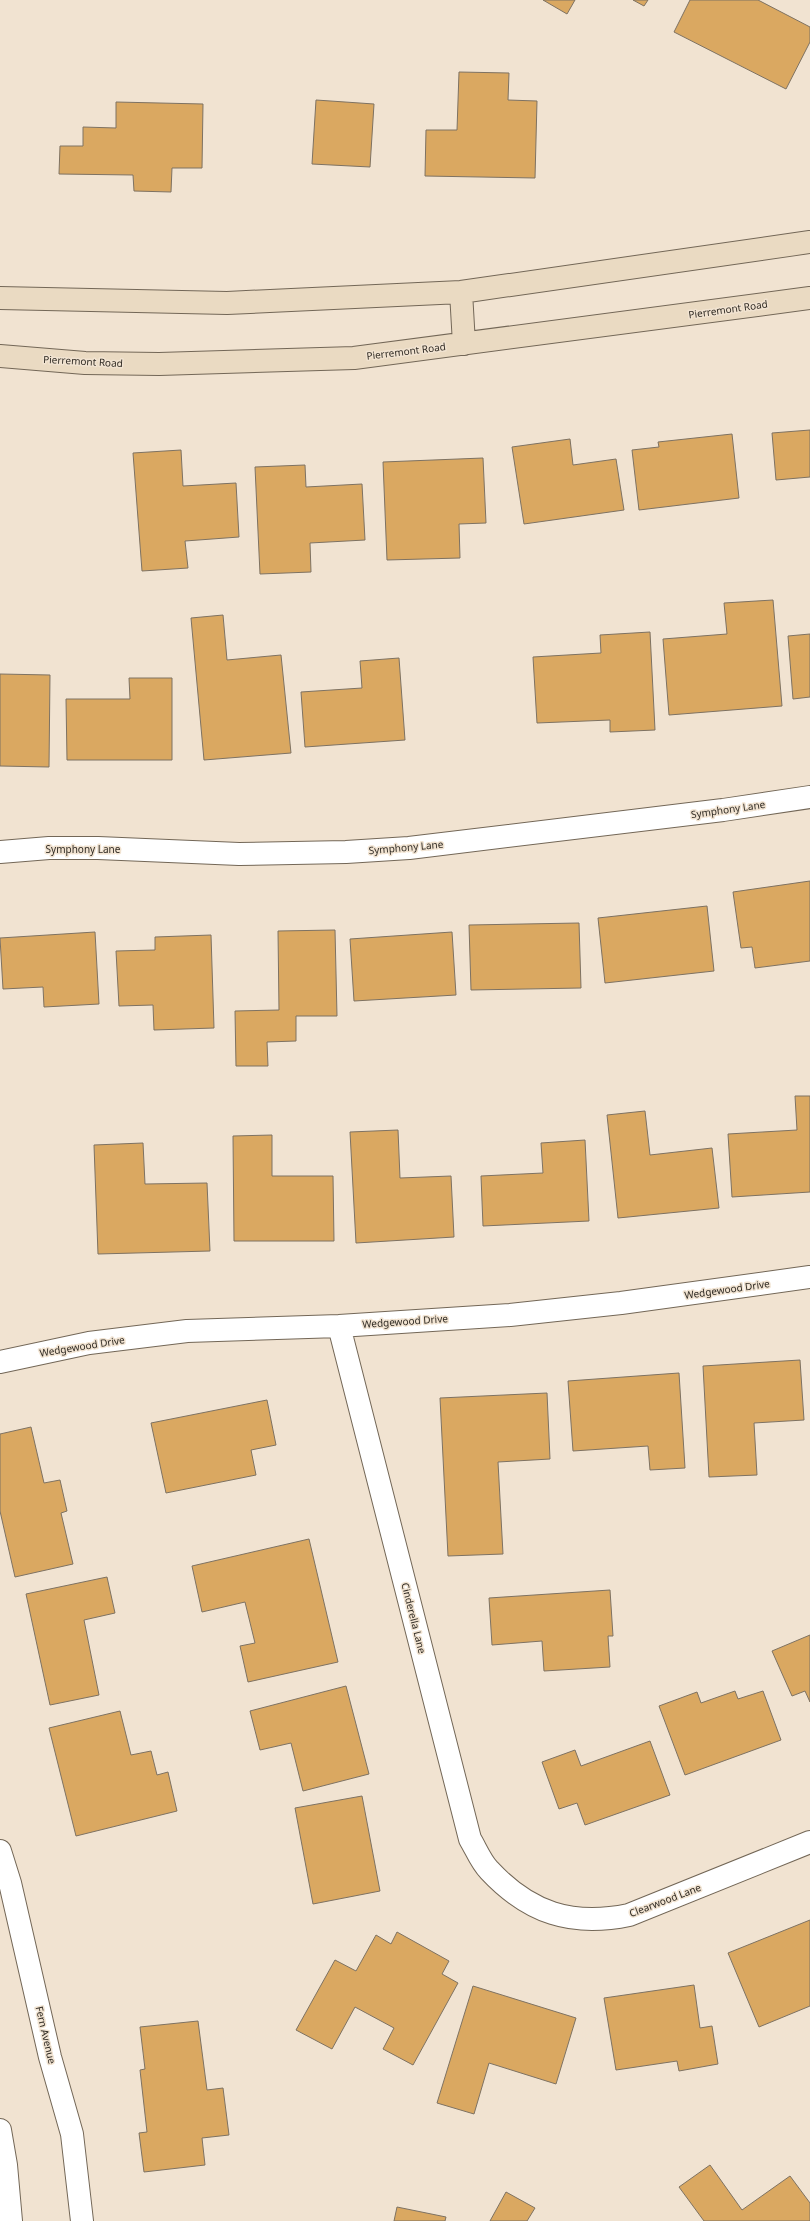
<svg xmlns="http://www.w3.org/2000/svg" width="810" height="2221" viewBox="0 0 810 2221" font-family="'Noto Sans',sans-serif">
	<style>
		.building { fill: #daa861; stroke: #7e7262 }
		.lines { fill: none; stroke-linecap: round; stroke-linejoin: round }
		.minor-casing { stroke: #736757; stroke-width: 24 }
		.tertiary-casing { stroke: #736757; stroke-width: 24 }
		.secondary-casing { stroke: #736757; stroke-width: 24 }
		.minor { stroke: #fff; stroke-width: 22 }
		.tertiary { stroke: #fff; stroke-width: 22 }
		.secondary { stroke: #eadac2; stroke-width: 22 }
		.labels { text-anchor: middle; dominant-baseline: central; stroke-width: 3; stroke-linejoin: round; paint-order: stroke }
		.street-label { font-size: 10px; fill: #302b24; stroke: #f1e3d1 }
	</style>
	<rect width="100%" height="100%" fill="#f1e3d1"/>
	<path class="building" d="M543 0H575L567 14Z
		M633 0H648L644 6Z
		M690 0H758L810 27V42L786 89 674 32Z
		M459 72 509 73 508 100 537 101 535 178 425 176 426 130H457Z
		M316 100 374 104 370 167 312 164Z
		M116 102 203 104 202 168H172L171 192 134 191 133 175 59 174 60 146H83V127L116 128Z
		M810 430V477L776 480 772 433Z
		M732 434 739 498 639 510 632 450 659 447 658 442Z
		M570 439 573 465 616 459 624 510 524 524 512 447Z
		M181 450 183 486 236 483 239 537 185 541 188 568 142 571 133 453Z
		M483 458 486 523 459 524 460 558 387 560 383 462Z
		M305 465 306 487 362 484 365 540 310 543 311 572 260 574 255 467Z
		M773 600 782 706 669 715 663 639 727 634 724 603Z
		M223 615 227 660 281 655 291 753 204 760 191 618Z
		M650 632 655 730 610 732V720L537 723 533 657 601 653 600 635Z
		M810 634V697L793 699 788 636Z
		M399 658 405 740 305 747 301 692 362 688 360 661Z
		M0 674 50 675 49 767 0 766Z
		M129 678H172V760H67L66 699H130Z
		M810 881V961L755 968 752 947 741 948 733 892Z
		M707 906 714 971 605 983 598 918Z
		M579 923 581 988 471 990 469 925Z
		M335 930 337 1016H296V1041L267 1042 268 1066H236L235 1011 279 1010 278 931Z
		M95 932 99 1004 44 1007 43 987 3 989 0 938Z
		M452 932 456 995 354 1001 350 939Z
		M211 935 214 1028 154 1030 153 1005 119 1006 116 951 155 950V937Z
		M795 1096H810V1192L732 1197 728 1134 797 1130Z
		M645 1111 650 1155 712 1148 719 1208 618 1218 607 1115Z
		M398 1130 400 1178 451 1176 454 1237 356 1243 350 1132Z
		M272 1135V1176H333L334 1241H234L233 1136Z
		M585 1140 589 1221 483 1226 481 1176 543 1173 541 1143Z
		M143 1143 145 1184 207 1183 210 1251 98 1254 94 1145Z
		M800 1360 804 1420 754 1423 757 1475 709 1477 703 1366Z
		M679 1373 685 1468 650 1470 648 1446 573 1451 568 1381Z
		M547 1393 550 1459 498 1462 503 1554 448 1556 440 1398Z
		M267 1400 276 1445 251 1450 256 1475 166 1493 151 1423Z
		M31 1427 44 1483 60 1480 67 1511 61 1513 73 1564 15 1577 0 1511V1434Z
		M309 1539 338 1662 248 1682 240 1646 255 1643 245 1602 202 1612 192 1566Z
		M107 1577 115 1613 84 1620 99 1695 50 1705 26 1594Z
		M610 1590 613 1636H608L610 1667 544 1671 542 1641 492 1645 489 1598Z
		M810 1635V1702L805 1691 792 1696 772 1651Z
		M346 1686 369 1774 303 1791 291 1743 260 1750 250 1711Z
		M735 1691 738 1699 763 1691 781 1740 685 1775 659 1706 697 1692 701 1703Z
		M120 1711 131 1755 151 1751 157 1775 168 1772 177 1811 76 1836 49 1728Z
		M650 1741 670 1795 585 1825 577 1803 559 1809 542 1762 575 1750 581 1766Z
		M362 1796 380 1891 313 1904 295 1808Z
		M810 1920V2006L759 2027 728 1953Z
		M397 1932 449 1961 442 1974 458 1983 413 2065 383 2049 394 2028 355 2007 332 2049 296 2030 335 1960 356 1971 376 1935 391 1944Z
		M694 1985 700 2028 712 2026 718 2064 679 2071 677 2061 616 2070 604 1998Z
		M473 1986 576 2018 556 2084 489 2063 474 2114 437 2103Z
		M198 2021 207 2090 223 2088 229 2135 202 2138 205 2165 144 2172 139 2133 147 2132 140 2070 145 2069 140 2027Z
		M710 2165 742 2210 790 2176 810 2203V2221H704L679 2187Z
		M506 2192 535 2208 527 2221H490Z
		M397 2207 446 2217 445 2221H394Z"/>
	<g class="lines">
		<g class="minor-casing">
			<path id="minor" d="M0 852 49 848H98L239 854 346 852 409 848 723 810 810 797
				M339 1326 470 1839C476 1849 481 1862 489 1870 529 1913 572 1927 629 1915L810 1842
				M0 1362 89 1343 187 1331 339 1326 510 1315 621 1303 810 1277"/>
		</g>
		<g class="tertiary-casing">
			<path id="tertiary" d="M0 1851 10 1883 50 2057 72 2134 82 2221
				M0 2130 6 2165 11 2221"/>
		</g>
		<g class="secondary-casing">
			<path id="secondary" d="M461 292 464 344
				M0 298 227 303 461 292 810 242
				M0 356 85 363 159 364 354 358 810 298"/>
		</g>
		<use href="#minor" class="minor"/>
		<use href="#tertiary" class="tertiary"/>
		<use href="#secondary" class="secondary"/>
	</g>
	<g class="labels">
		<g class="street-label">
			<text transform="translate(728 309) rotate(-8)">Pierremont Road</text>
			<text transform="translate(406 351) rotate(-7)">Pierremont Road</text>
			<text transform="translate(83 361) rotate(3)">Pierremont Road</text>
			<text transform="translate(728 809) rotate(-8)">Symphony Lane</text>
			<text transform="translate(406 847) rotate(-5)">Symphony Lane</text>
			<text x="83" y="849">Symphony Lane</text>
			<text transform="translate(727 1289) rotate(-8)">Wedgewood Drive</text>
			<text transform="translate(405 1321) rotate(-4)">Wedgewood Drive</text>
			<text transform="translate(82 1346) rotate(-9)">Wedgewood Drive</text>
			<text transform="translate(414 1618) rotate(76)">Cinderella Lane</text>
			<text transform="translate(665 1900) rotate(-21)">Clearwood Lane</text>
			<text transform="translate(46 2035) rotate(77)">Fern Avenue</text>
		</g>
	</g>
</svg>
